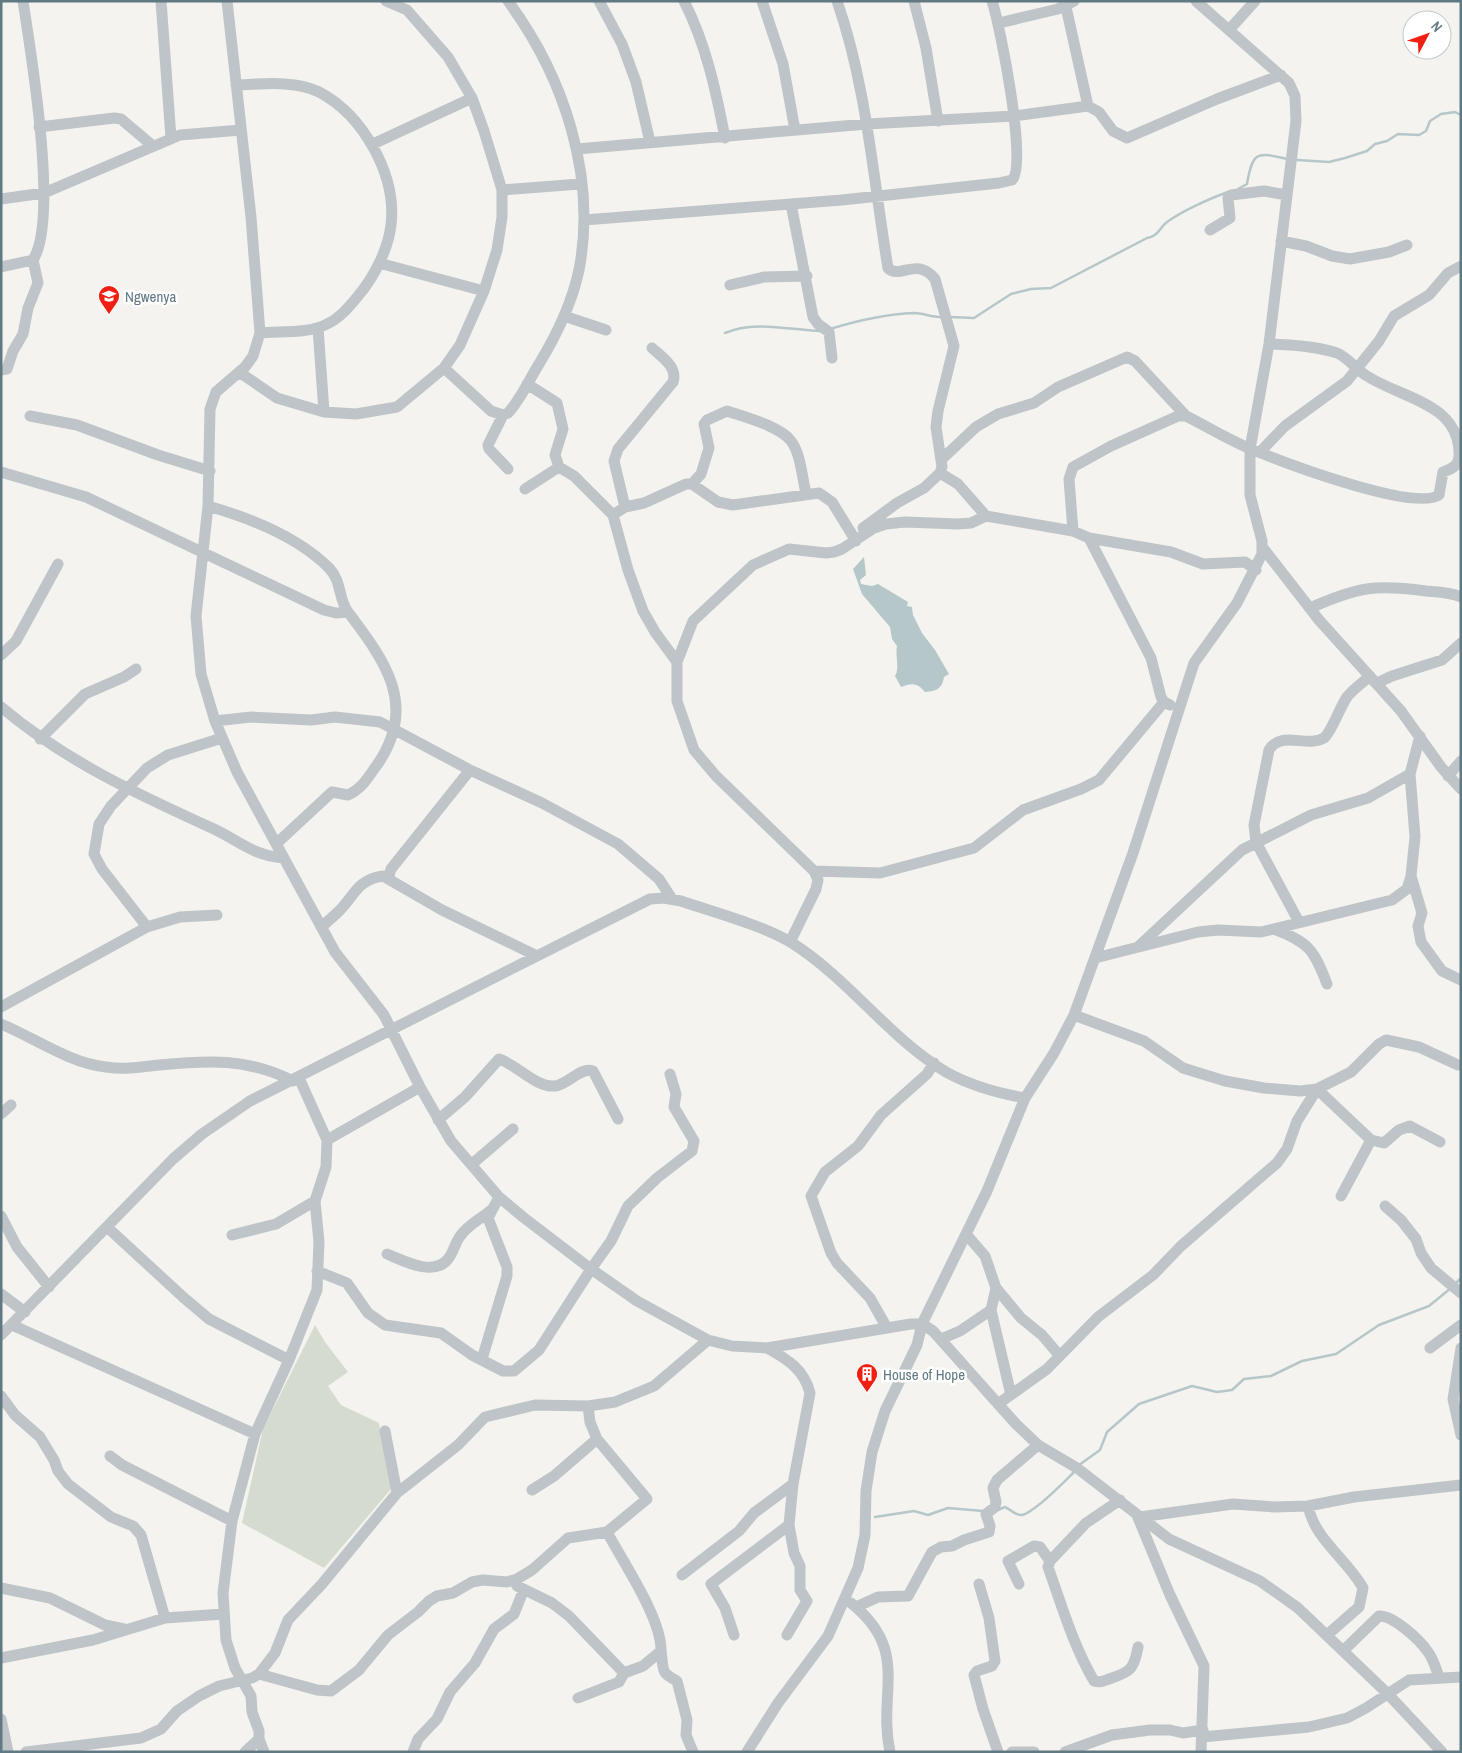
<svg xmlns="http://www.w3.org/2000/svg" width="1462" height="1753" viewBox="0 0 1462 1753" font-family="'Archivo Narrow',sans-serif">
	<style>
		.green { fill: #d6dbd0 }
		.water { fill: #b6c7c9 }
		.lines { fill: none; stroke-linecap: round; stroke-linejoin: round }
		.stream { stroke: #b6c7c9; stroke-width: 2.5 }
		.minor { stroke: #bec4c7; stroke-width: 11 }
		.labels { text-anchor: middle; dominant-baseline: central; stroke-width: 5; stroke-linejoin: round; paint-order: stroke }
		.poi-label { font-size: 15px; fill: #607983; stroke: #fff; text-anchor: start }
	</style>
	<rect width="100%" height="100%" fill="#f4f3ef"/>
	<path class="green" d="M315 1325 325 1342 348 1372 328 1386 341 1405 379 1423 391 1489 324 1568 242 1523 263 1429Z"/>
	<path class="water" d="M864 557 866 575 860 580 861 584 872 586 878 584 908 602 907 606 912 607 913 615 922 633 935 650 949 674 944 677C942 688 938 691 925 692 917 682 911 683 901 687L895 676C900 669 895 656 897 646L892 639 890 627 862 594 853 569Z"/>
	<g class="lines">
		<path class="stream" d="M1297 160 1329 162 1345 158 1367 151 1375 144 1387 141 1398 134 1419 135 1426 131 1430 121 1441 114 1455 112 1461 115
			M1238 189 1247 184C1253 149 1258 153 1288 159
			M950 317 974 318 1011 294 1031 289 1051 288 1147 238C1159 236 1159 228 1167 222 1182 211 1211 198 1228 192
			M830 329C856 321 887 314 914 313 923 313 931 317 941 317
			M725 333C755 320 789 330 820 331
			M1455 1284 1461 1278
			M1079 1465 1100 1450 1107 1432 1139 1404 1192 1386 1217 1392 1232 1390 1244 1379 1271 1376 1302 1361 1336 1354 1379 1325 1429 1306 1451 1288
			M998 1510 1005 1507C1010 1509 1016 1516 1022 1515 1035 1512 1064 1482 1074 1472
			M875 1517 914 1511 928 1515 948 1508 983 1511"/>
		<path class="minor" d="M161 1 171 138
			M227 1 251 217 260 333 253 356 245 367 216 392 210 409 208 506 196 616 201 674 215 721 237 772 335 952 384 1015 420 1087 451 1141 499 1197 523 1217 591 1269 637 1301 708 1340 732 1346 767 1348 911 1324H922L933 1331 1016 1424 1038 1445 1077 1468 1169 1539 1260 1581 1298 1608 1388 1694 1442 1752
			M599 1 622 44 636 82 650 142
			M684 1C706 44 716 91 725 138
			M762 1 783 64 795 130
			M837 1C867 87 873 179 888 268 900 280 917 256 935 279L954 346 938 411 936 427 942 467 940 473 924 488 897 503 863 528
			M914 1 926 48 938 121
			M1066 7 1088 106
			M999 23 1058 9 1074 1
			M1229 30 1255 1
			M236 85C262 84 295 80 319 92 363 115 397 175 391 225 388 250 374 277 358 296 349 307 340 318 327 324 309 334 280 331 260 333
			M39 127 114 118 121 119 153 146
			M373 144 472 98
			M577 149 867 124 1014 116 1088 106 1099 112 1113 131 1127 138 1217 99 1281 75
			M502 190 580 184
			M1 199 44 193 180 135 241 130
			M791 204 813 317 818 324 829 332 832 358
			M584 220 842 200 999 183 1012 180C1028 166 1000 25 992 1
			M1210 230 1230 218 1228 198 1231 195 1264 191 1287 195
			M1281 241 1306 246 1332 256 1350 259 1389 252 1407 245
			M379 263 484 291
			M1 267 33 260C59 219 31 54 23 1
			M730 285 764 277 807 276
			M564 316 606 330
			M318 328 324 412
			M444 368 491 411 503 415 508 413C521 399 529 380 539 364 556 336 572 303 579 270 597 176 564 77 508 1
			M1 370 7 369 13 351 23 334 28 308 38 283 33 260
			M239 372 277 398 324 412 356 414 397 407 444 368 460 345 484 291 497 250 502 217V190L484 131 472 98 448 57 407 10 386 1
			M527 384 557 403 563 429 555 455 559 467
			M503 415 488 445 489 449 508 469
			M30 416 77 425 158 455 210 471
			M1260 452 1285 426 1347 381 1379 341 1394 316 1429 295 1448 273 1461 266
			M942 459 976 427 998 414 1034 403 1058 387 1127 357 1135 361 1186 416
			M1 472 86 497 324 610 336 613 348 612
			M940 473 958 484 986 516
			M692 484 701 474 709 448 704 424 707 420 727 411C744 417 780 426 791 441 801 454 802 478 806 493
			M525 489 559 467 574 476 613 515 628 570 643 611 655 632 677 662
			M208 506C250 518 298 537 329 568 342 581 338 599 348 612 386 662 418 706 377 765 368 777 362 789 348 795L332 792 276 844
			M625 507 614 461 618 449 673 382C678 367 662 357 652 348
			M613 515 625 507 644 503 686 484H692L718 502 733 505 819 493 832 502 856 541
			M1073 531 1069 479 1073 467 1111 446 1178 416H1186C1208 427 1229 440 1251 449 1283 462 1413 512 1439 495L1443 472C1455 468 1460 464 1459 451 1457 403 1401 398 1367 376 1356 370 1349 358 1337 353 1315 346 1291 345 1269 344
			M1089 538 1151 658 1161 697 1164 702 1170 705
			M1263 548 1319 620 1401 711 1441 767 1461 789
			M1310 608C1358 587 1374 584 1426 591 1438 592 1450 592 1461 597
			M1 655 16 641 58 564
			M1377 683 1392 676 1442 660 1461 643
			M1 707C65 761 139 795 214 829 241 842 252 855 284 858
			M215 721 251 717 311 720 335 717 380 722 470 770 542 803 618 844 659 879 672 899
			M40 739 85 694 124 677 136 669
			M1448 776 1461 761
			M814 871 880 873 974 848 1023 810 1081 789 1099 780 1164 702
			M1411 876 1422 913 1418 926 1421 942 1442 971 1461 980
			M388 879 391 869 470 770
			M1299 922 1256 842 1254 825 1269 750C1281 730 1306 748 1324 738 1331 733 1340 707 1347 697 1353 689 1362 683 1370 676
			M147 927 102 869 94 854 99 824 111 806 147 768 168 755 222 738
			M321 927C327 922 333 917 339 911 355 895 357 880 383 876L442 910 537 956
			M1274 929C1309 942 1314 950 1327 984
			M790 942 816 889 818 880 814 871 716 776 694 750 677 701V662L693 621 753 565 789 549 826 553 834 552 842 549 874 528 886 524 905 522 958 524 971 523 986 516 1073 531 1089 538 1171 552 1203 564 1245 562 1256 570
			M1139 946 1242 850 1311 815 1368 798 1410 774
			M1095 958 1198 932 1218 930 1261 932 1392 900 1407 889 1411 876 1415 837 1410 774 1420 736
			M1 1007 147 927 180 917 217 915
			M1074 1015 1144 1041 1183 1068 1225 1081 1264 1088 1300 1091 1317 1089 1351 1072 1379 1044 1386 1040 1419 1047 1458 1065
			M1 1024C35 1038 69 1063 106 1067 124 1070 142 1067 159 1065 209 1060 247 1058 293 1081
			M1 1114 11 1105
			M438 1120 465 1097 499 1059C516 1064 536 1088 555 1086 568 1085 581 1066 593 1071L618 1119
			M327 1140 420 1087
			M472 1164 513 1129
			M1341 1196 1371 1140
			M1385 1206 1401 1220 1416 1239 1421 1253 1431 1268 1461 1293
			M1 1216 17 1247 49 1287
			M107 1227 183 1297 209 1319 289 1360
			M966 1234 985 1256 996 1288 1021 1318 1042 1335 1059 1355
			M232 1235 276 1224 315 1201
			M387 1254C404 1261 434 1277 448 1259 454 1252 455 1242 461 1235 468 1225 482 1218 491 1210
			M317 1271 347 1283 368 1313 385 1325 441 1333 472 1355 503 1371H514L539 1350 546 1339 591 1269 611 1241 628 1206 657 1178 692 1151 694 1141 674 1107 676 1094 670 1074
			M996 1288 991 1310 1011 1395
			M1 1294 25 1312
			M12 1325 255 1434
			M887 1328 870 1298 837 1263 831 1253 811 1196 825 1172 858 1146 881 1115 927 1074 934 1063
			M1 1335 173 1159 202 1134 250 1101 650 899 664 898 681 901C713 912 765 926 792 943 849 979 888 1037 946 1072 971 1086 997 1093 1025 1098
			M941 1339 960 1331 991 1310
			M1430 1348 1461 1325
			M1461 1348 1453 1399 1461 1435
			M482 1359 507 1276V1267L488 1218 499 1197
			M1 1396 15 1415 40 1437 54 1460 58 1471 68 1484 111 1517 133 1526 141 1535 165 1618
			M998 1404 1047 1369 1098 1317 1153 1275 1181 1246 1277 1163 1287 1149 1297 1121 1317 1089 1371 1140 1384 1143 1399 1130 1410 1126 1440 1142
			M385 1431 397 1493
			M110 1456 122 1465 232 1521
			M532 1490 554 1476 597 1439
			M1120 1500 1086 1523 1050 1561 1048 1567C1062 1606 1073 1645 1094 1681 1100 1683 1103 1681 1109 1679 1131 1672 1134 1669 1138 1647
			M1308 1506C1315 1540 1347 1559 1363 1588L1359 1607 1327 1635
			M1137 1515 1170 1595 1204 1666 1201 1752
			M1140 1517 1233 1504 1274 1507 1308 1506 1354 1497 1461 1485
			M682 1575 739 1531 754 1513 793 1484
			M979 1584 989 1618 995 1661 992 1666 977 1671 974 1675 983 1709 998 1752
			M1019 1584 1008 1561 1034 1546 1040 1547 1050 1561
			M517 1586 552 1603 569 1616 624 1673
			M1 1588 50 1598 105 1625 124 1629
			M851 1603C911 1651 877 1692 890 1752
			M856 1607 878 1597 908 1596 932 1552 941 1547 952 1546 964 1540 989 1532 990 1526 986 1514 995 1507 996 1502 993 1488 997 1480 1038 1445
			M734 1635 725 1608 711 1584 789 1525 793 1484 810 1393C804 1369 787 1359 767 1348
			M787 1635 807 1601 800 1590V1566L794 1553 789 1525
			M661 1651C664 1671 660 1672 677 1681L687 1720 686 1735 693 1752
			M1343 1651 1379 1616C1393 1615 1420 1640 1428 1652 1433 1658 1436 1669 1439 1677
			M1 1658 93 1640 165 1618 223 1614
			M259 1674 317 1690 331 1691 359 1670 388 1635 418 1612 429 1601 437 1596 453 1593 472 1582 483 1580 507 1582 517 1579 532 1570 568 1538 607 1532 647 1499 597 1439 590 1422 588 1406
			M578 1698 619 1682 624 1673 643 1666 661 1651C662 1619 623 1562 607 1532
			M1 1719 8 1752
			M1202 1737 1309 1727 1347 1718 1366 1708 1409 1680 1461 1677
			M259 1739 264 1752
			M26 1752 141 1738 161 1729 177 1711 199 1696 219 1686 252 1678 259 1674 275 1653 288 1620 322 1584 397 1493 458 1445 485 1417 535 1405 588 1406 615 1402 654 1386 708 1340
			M245 1752 259 1739V1731L252 1712 251 1696 235 1668 226 1640 223 1593 232 1521 255 1434 289 1360 317 1290 319 1242 315 1201 326 1167 327 1140 299 1078
			M413 1752 418 1739 437 1719 450 1692 475 1663 494 1629 514 1614 524 1589
			M747 1752 778 1703 828 1636 858 1568 865 1535 866 1491 872 1452 885 1411 917 1345 922 1324 987 1191 1025 1098 1054 1053 1074 1015 1133 853 1194 663 1237 603 1262 554V541L1250 495V449L1269 344 1296 121 1295 96 1289 83 1196 1
			M1012 1752H1034
			M1065 1752 1112 1735 1150 1730H1170L1183 1733 1203 1730"/>
	</g>
	<defs>
		<g id="school-pin" transform="scale(1.125)"><path d="M0 17L-7.5 6A9.5 9.5 0 1 1 7.5 6Z" fill="#f11f12" stroke="#fff"/><path d="M0-5L7-2L0 1L-7-2ZM-4 1L0 2.5L4 1V4Q0 6-4 4Z" fill="#fff"/></g>
		<g id="building-pin" transform="scale(1.125)"><path d="M0 17L-7.5 6A9.5 9.5 0 1 1 7.5 6Z" fill="#f11f12" stroke="#fff"/><path d="M-4-6H4V6H1V3H-1V6H-4ZM-2.5-4.3h1.7v1.8h-1.7ZM.8-4.3h1.7v1.8H.8ZM-2.5-1h1.7V.8h-1.7ZM.8-1h1.7V.8H.8Z" fill="#fff"/></g>
	</defs>
	<g fill-rule="evenodd">
		<use href="#school-pin" x="109" y="296"/>
		<use href="#building-pin" x="867" y="1374"/>
	</g>
	<g class="labels">
		<g class="poi-label">
			<text x="125" y="296">Ngwenya</text>
			<text x="883" y="1374">House of Hope</text>
		</g>
	</g>
	<rect width="1462" height="1753" fill="none" stroke="#607983" stroke-width="5"/>
	<g transform="translate(1427 35) rotate(49)"><circle r="24" fill="#ffffff" stroke="#bfc9cd"/>
	<path d="M0-4L9 19L0 12L-9 19Z" fill="#f11f12"/>
	<text y="-8" font-size="14" font-weight="bold" text-anchor="middle" fill="#607983">N</text>
	</g>
</svg>
